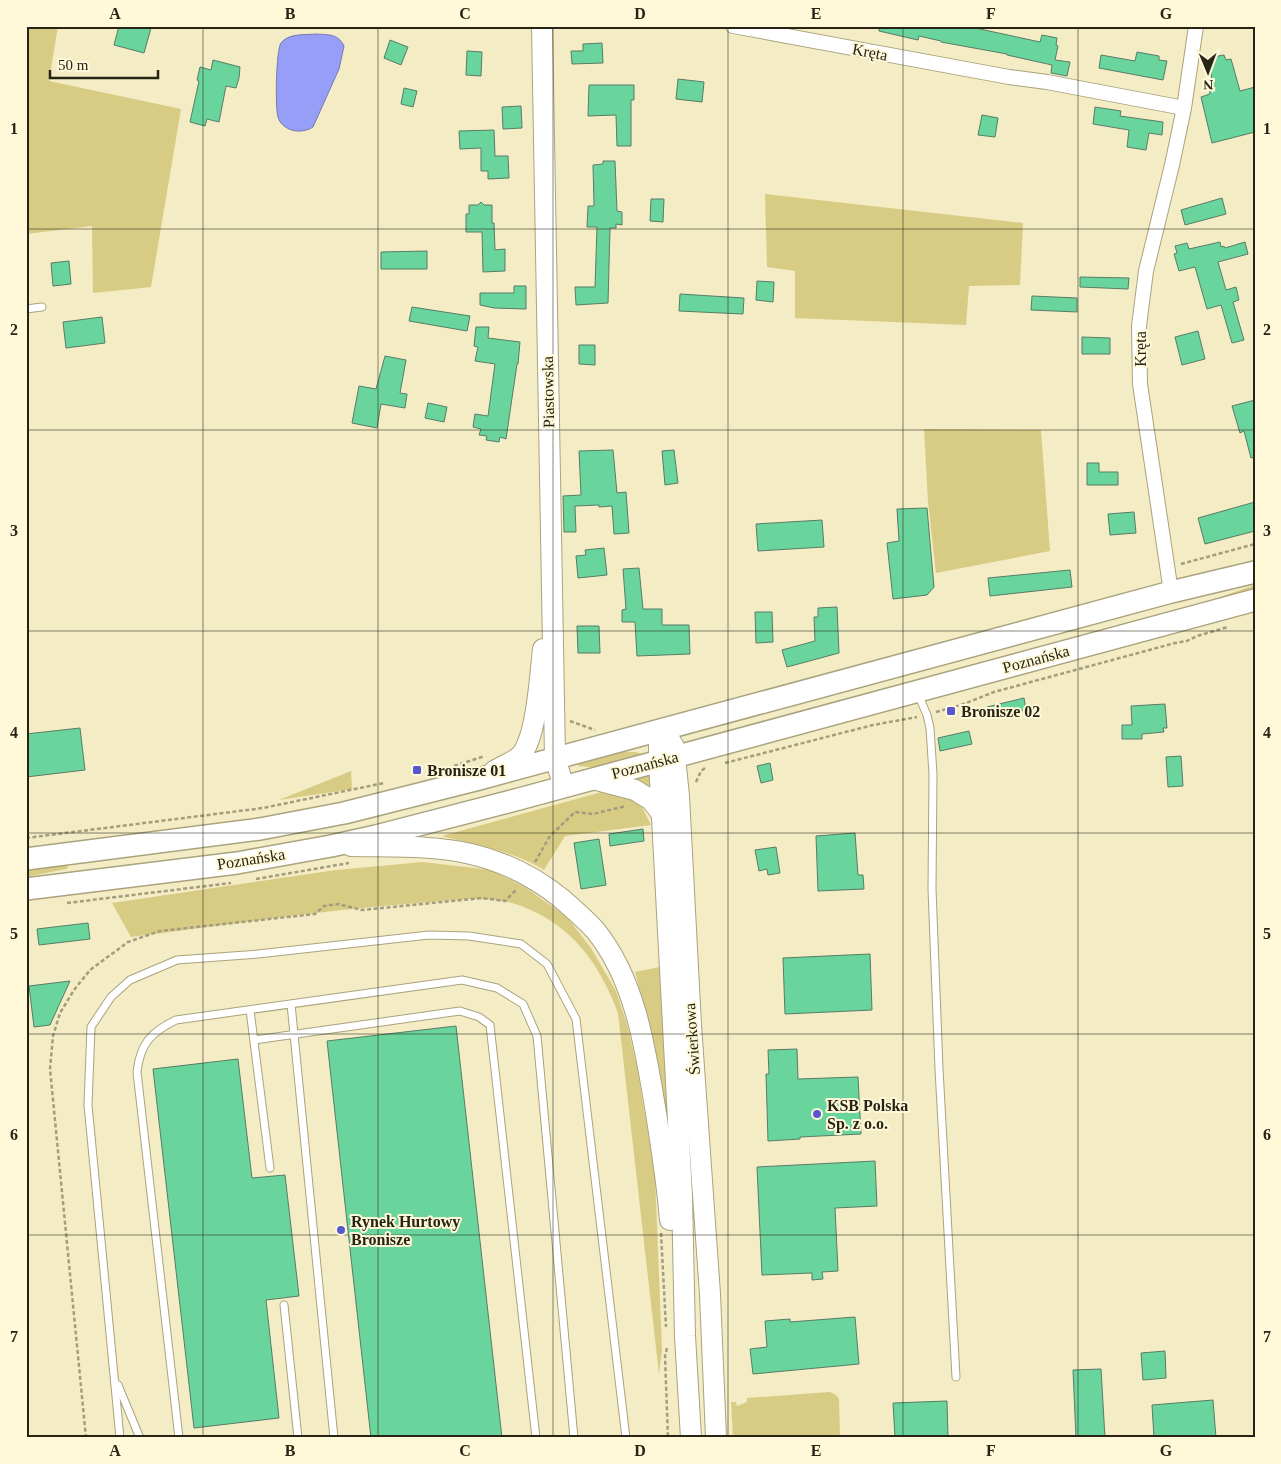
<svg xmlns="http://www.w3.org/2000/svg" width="1281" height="1464" viewBox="0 0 1281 1464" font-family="'Times New Roman',serif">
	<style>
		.green { fill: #d8cb84 }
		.water { fill: #969ef7; stroke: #7579b3 }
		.building { fill: #69d49c; stroke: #587c67 }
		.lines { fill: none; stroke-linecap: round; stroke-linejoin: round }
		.lane-casing { stroke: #aaa37e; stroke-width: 9 }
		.street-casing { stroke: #aaa37e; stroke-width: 16 }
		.secondary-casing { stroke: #aaa37e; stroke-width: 22 }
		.primary-casing { stroke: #aaa37e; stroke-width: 24 }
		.path { stroke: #a39d7f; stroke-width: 2.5; stroke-dasharray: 4 2.5; stroke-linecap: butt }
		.lane { stroke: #fff; stroke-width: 7 }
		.street { stroke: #fff; stroke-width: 14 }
		.secondary { stroke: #fff; stroke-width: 20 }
		.primary { stroke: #fff; stroke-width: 21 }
		.grid { fill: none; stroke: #272415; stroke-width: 1; stroke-opacity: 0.55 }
		.poi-dot { fill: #5957cf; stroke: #fff9d9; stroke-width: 2 }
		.labels { text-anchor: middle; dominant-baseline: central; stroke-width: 4; stroke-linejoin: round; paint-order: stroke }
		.street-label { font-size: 16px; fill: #272415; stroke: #fff9d9 }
		.poi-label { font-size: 16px; font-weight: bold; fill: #272415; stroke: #fff9d9; text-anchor: start }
		.neatline { fill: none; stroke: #272415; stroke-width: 2 }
		.grid-label { font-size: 16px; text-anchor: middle; font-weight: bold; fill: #272415 }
	</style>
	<rect width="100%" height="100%" fill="#f3ecc4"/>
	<path class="green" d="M26 26H58L49 81 181 109 151 287 93 293 92 226 26 234Z
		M765 194 1023 223 1020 285 969 286 966 325 795 318V271L767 267Z
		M924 429 1041 430 1050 551 936 573 928 502Z
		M1255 585V592L1209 605 1208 601Z
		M624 752H635L647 755 599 768 578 766 579 764Z
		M351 771 352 789 279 800Z
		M653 773 654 794 631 779Z
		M609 790 637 797 651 825 565 836 544 870C517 852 473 844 442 836Z
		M423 862 491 870 526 888 567 917 591 948 616 991 627 1024 637 1067 655 1176 662 1350 659 1374 618 1013C599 961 567 919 512 903 482 895 447 901 417 903 322 910 227 925 131 937L112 903 336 870Z
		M67 865 68 868 66 869 26 877V870Z
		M660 967 672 1162 650 1028 635 972Z
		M830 1392 836 1395 839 1399 840 1438H733L731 1402H736L737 1406 747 1402V1398Z"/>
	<path class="water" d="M317 34C330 35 338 34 344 46L339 69 313 127C301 135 282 131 278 117 275 108 276 50 281 43 288 33 306 35 317 34Z"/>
	<path class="building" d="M119 26H143L151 28 144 53 114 45Z
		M879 26H966L1040 42 1042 35 1057 38 1056 45 1058 46 1055 60 1070 62 1067 76 1051 73 1052 65 1007 55V54L941 42V41L919 36 918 40 879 31Z
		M390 40 408 47 401 65 384 58Z
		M602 43 603 63 572 64 571 51H583V44Z
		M467 51 482 52 481 76 466 75Z
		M1137 52 1159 56V60L1167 61 1163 80 1099 68 1101 55 1135 61Z
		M1224 55 1226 60 1231 59 1240 91 1255 87V132L1212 143 1201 97 1210 94 1209 89 1214 88 1207 58Z
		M213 60 240 67 239 78 236 88 226 86 219 122 207 119 205 126 190 122 199 81 197 80 200 67 211 70Z
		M678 79 704 82 702 102 676 99Z
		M589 85H634V100H631V146H617L616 115 588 116Z
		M404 88 417 91 413 107 401 104Z
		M521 106 522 128 503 129 502 107Z
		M1095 107 1121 111 1120 116 1163 122 1162 135 1149 133 1146 150 1127 147 1129 130 1093 124Z
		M982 115 998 118 995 137 978 135Z
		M494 130 495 156H508L509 178 488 179V171H481V148L460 149 459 131Z
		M603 161H615L617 211 622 212V225L616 224V228H610L608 303 576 305 575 287H595L597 227H587L588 206H594L593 165 603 164Z
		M1222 198 1226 214 1185 225 1181 210Z
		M651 199H664L663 222 650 221Z
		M481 202 484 205H492V223H494L495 250 505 249V271L483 272 482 232H466V214H469V205H478Z
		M1220 242 1221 247 1224 246 1225 248 1245 242 1248 254 1218 262 1226 290 1236 287 1239 300 1233 302 1244 340 1232 343 1221 305 1207 309 1195 267 1179 271 1174 254 1177 253 1175 246 1187 243 1189 249Z
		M427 251V269H381V252Z
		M69 261 71 284 53 286 51 263Z
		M1080 277 1129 278 1128 289 1080 287Z
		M757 281 774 282 773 302 756 300Z
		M514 286H526V309L494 308 480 305V293H514Z
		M680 294 744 298 743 314 679 311Z
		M1032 296 1077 298V312L1031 310Z
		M412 307 470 316 467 331 409 321Z
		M102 317 105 343 66 348 63 322Z
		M476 327H489L488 338 520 342 518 364H517L506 439 500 437 499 442 486 440 487 436 479 435 481 429 473 427 475 414 488 416 495 364 475 361 478 347 474 346Z
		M1198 331 1205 359 1182 365 1175 337Z
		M1082 337 1110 338V354H1082Z
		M579 345H595V365L579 364Z
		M385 356 406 360 400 393 407 394 405 408 381 404 377 428 352 423 359 386 376 389Z
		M1255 400V457L1251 458 1244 431 1240 433 1232 406Z
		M428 403 447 407 444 422 425 418Z
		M613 450 617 493 626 492 629 533 614 534 612 506 599 507V505L575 506 576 532H564L563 496 581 495 579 451Z
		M674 450 678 483 665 485 662 451Z
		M1087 463H1099V472H1118V485H1087Z
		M1255 502V531L1205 544 1198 518Z
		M927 508 934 587 927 595 893 599 887 543 899 541 897 509Z
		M1134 512 1136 533 1110 535 1108 514Z
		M822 520 824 547 758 551 756 524Z
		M604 548 607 575 578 578 576 556 586 555 585 550Z
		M639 568 643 609H662V625H689L690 654 637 656 635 622H622V610L626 609 623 569Z
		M1070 570 1072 587 990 596 988 578Z
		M837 607 839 653 787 667 782 650 815 641 814 617H818V608Z
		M755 612H772L773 642 756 643Z
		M577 626H599L600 653H578Z
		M1024 698 1026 710 990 718 987 707Z
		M1165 704 1167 728H1163L1164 732 1142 734V739H1122V725H1132L1131 706Z
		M80 728 85 770 26 777V734Z
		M969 731 972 744 940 751 938 738Z
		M1181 756 1183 786 1168 787 1166 757Z
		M770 763 773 780 761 783 757 766Z
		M643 829 644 841 610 846 609 834Z
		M855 833 858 875H863L864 889 818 891 816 836Z
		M599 839 606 885 581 889 574 843Z
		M776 847 780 873 768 875 767 869 759 871 755 850Z
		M88 923 90 939 39 945 37 929Z
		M870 954 872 1010 785 1014 783 958Z
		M70 981 50 1025 34 1027 29 986Z
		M456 1026 502 1438H371L327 1041Z
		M797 1049 798 1079 858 1077 861 1134 800 1137V1139L768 1141 766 1074H769L768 1050Z
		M238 1059 252 1178 285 1175 299 1296 266 1300 279 1418 194 1428 153 1069Z
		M875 1161 877 1206 835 1208 838 1271 822 1272 823 1279 812 1280V1273L762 1275 757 1167Z
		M855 1317 859 1364 753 1374 750 1349 767 1347 765 1321 790 1319V1322Z
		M1165 1351 1166 1378 1143 1380 1141 1353Z
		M1101 1369 1105 1438H1076L1073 1370Z
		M1213 1400 1216 1438H1154L1152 1405Z
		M947 1401 948 1438H895L893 1403Z"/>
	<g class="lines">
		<g class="lane-casing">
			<path id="lane" d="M26 309 42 307
				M918 694 927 715 930 728 933 774 932 889 939 1069 956 1377
				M291 1004 334 1438
				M250 1010 270 1168
				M254 1040 460 1011 479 1017 490 1025 536 1438
				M284 1305 298 1438
				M118 1385 140 1438
				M120 1438 88 1105 91 1027 111 997 130 980 177 960 258 954 429 935 469 936 521 944 547 964 576 1019 626 1438
				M179 1438 137 1072C140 1044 151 1032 176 1020L462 980 497 988 523 1004 537 1036 574 1438"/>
		</g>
		<g class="street-casing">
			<path id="street" d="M733 26 1009 77 1047 82 1184 108
				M1171 592 1140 384 1139 326 1146 271 1172 165 1184 108 1196 26"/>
		</g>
		<g class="secondary-casing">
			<path id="secondary" d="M542 26 555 758 564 787
				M662 730 670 740 674 747 679 796 691 1025 710 1294 716 1438
				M662 730 659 743V761L682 1196 685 1336 691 1438
				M494 771C502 766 514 762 521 755 537 736 540 674 543 649
				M593 779 635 790 651 800 662 814
				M351 846C391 847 432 845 471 854 505 862 535 877 562 899 573 909 585 919 595 930 635 979 645 1047 655 1107 661 1145 667 1182 670 1220"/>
		</g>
		<g class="primary-casing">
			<path id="primary" d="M26 859 260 829 344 813 479 779 1171 592 1255 572
				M26 889 237 863 331 846 376 836 519 799 1255 600"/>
		</g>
		<path class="path" d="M1181 564 1255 544
			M936 712 961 705 994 692 1175 643 1187 641 1197 636 1228 627
			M570 721 595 730
			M725 763 873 725 917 717
			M454 766 485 756
			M696 782 701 771 705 768
			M26 838 263 808 384 783
			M535 862 550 836 575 812 593 814 626 806
			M256 879 349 863
			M67 903 231 883
			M661 1233 666 1327
			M667 1348 665 1356 668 1438
			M86 1438 50 1069 53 1036 60 1013 74 990 90 970 128 942 160 931 315 914 324 906 338 904 362 910 482 898 505 901 517 889"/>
		<use href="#lane" class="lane"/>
		<use href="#street" class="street"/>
		<use href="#secondary" class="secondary"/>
		<use href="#primary" class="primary"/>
	</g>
	<path class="grid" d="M203 26V1438M378 26V1438M553 26V1438M728 26V1438M903 26V1438M1078 26V1438M26 229H1255M26 430H1255M26 631H1255M26 833H1255M26 1034H1255M26 1235H1255"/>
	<g class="poi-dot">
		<rect x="946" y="706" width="10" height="10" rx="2.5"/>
		<rect x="412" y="765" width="10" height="10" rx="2.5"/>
		<circle cx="817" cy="1114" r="5"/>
		<circle cx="341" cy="1230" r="5"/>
	</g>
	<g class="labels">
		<g class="street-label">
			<text transform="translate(870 52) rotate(11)">Kręta</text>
			<text transform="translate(1140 349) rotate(-90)">Kręta</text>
			<text transform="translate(548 392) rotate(-91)">Piastowska</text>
			<text transform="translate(1036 659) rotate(-15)">Poznańska</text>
			<text transform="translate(645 765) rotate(-15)">Poznańska</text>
			<text transform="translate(251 859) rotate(-9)">Poznańska</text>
			<text transform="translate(692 1039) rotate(-94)">Świerkowa</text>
		</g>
		<g class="poi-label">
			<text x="961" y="711">Bronisze 02</text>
			<text x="427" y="770">Bronisze 01</text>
			<text x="827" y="1105">KSB Polska<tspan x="827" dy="18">Sp. z o.o.</tspan></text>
			<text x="351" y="1221">Rynek Hurtowy<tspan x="351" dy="18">Bronisze</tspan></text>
		</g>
	</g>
	<rect width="1281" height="1464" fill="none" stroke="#fff9d9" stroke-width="55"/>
	<g transform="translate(1208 72) rotate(179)" stroke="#fff9d9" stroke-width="4" paint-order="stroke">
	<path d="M0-4L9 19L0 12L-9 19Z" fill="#272415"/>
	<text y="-8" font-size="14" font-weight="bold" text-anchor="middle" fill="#272415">N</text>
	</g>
	<path d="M50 70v8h108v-8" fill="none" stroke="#272415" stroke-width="2.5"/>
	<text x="58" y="70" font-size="15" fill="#272415" stroke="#fff9d9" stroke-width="4" paint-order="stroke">50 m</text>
	<rect x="28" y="28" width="1226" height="1408" class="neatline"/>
	<g class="grid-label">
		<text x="115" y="19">A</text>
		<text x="290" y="19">B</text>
		<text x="465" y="19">C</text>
		<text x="640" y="19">D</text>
		<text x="816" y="19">E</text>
		<text x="991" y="19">F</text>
		<text x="1166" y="19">G</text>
		<text x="14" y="134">1</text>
		<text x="1267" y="134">1</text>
		<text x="14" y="335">2</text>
		<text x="1267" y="335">2</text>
		<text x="14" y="536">3</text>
		<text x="1267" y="536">3</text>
		<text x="14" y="738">4</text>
		<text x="1267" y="738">4</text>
		<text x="14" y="939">5</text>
		<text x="1267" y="939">5</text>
		<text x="14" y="1140">6</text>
		<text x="1267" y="1140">6</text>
		<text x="14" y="1342">7</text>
		<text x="1267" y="1342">7</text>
		<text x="115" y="1456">A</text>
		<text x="290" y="1456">B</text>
		<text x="465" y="1456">C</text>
		<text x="640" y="1456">D</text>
		<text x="816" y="1456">E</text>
		<text x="991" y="1456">F</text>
		<text x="1166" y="1456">G</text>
	</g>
</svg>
